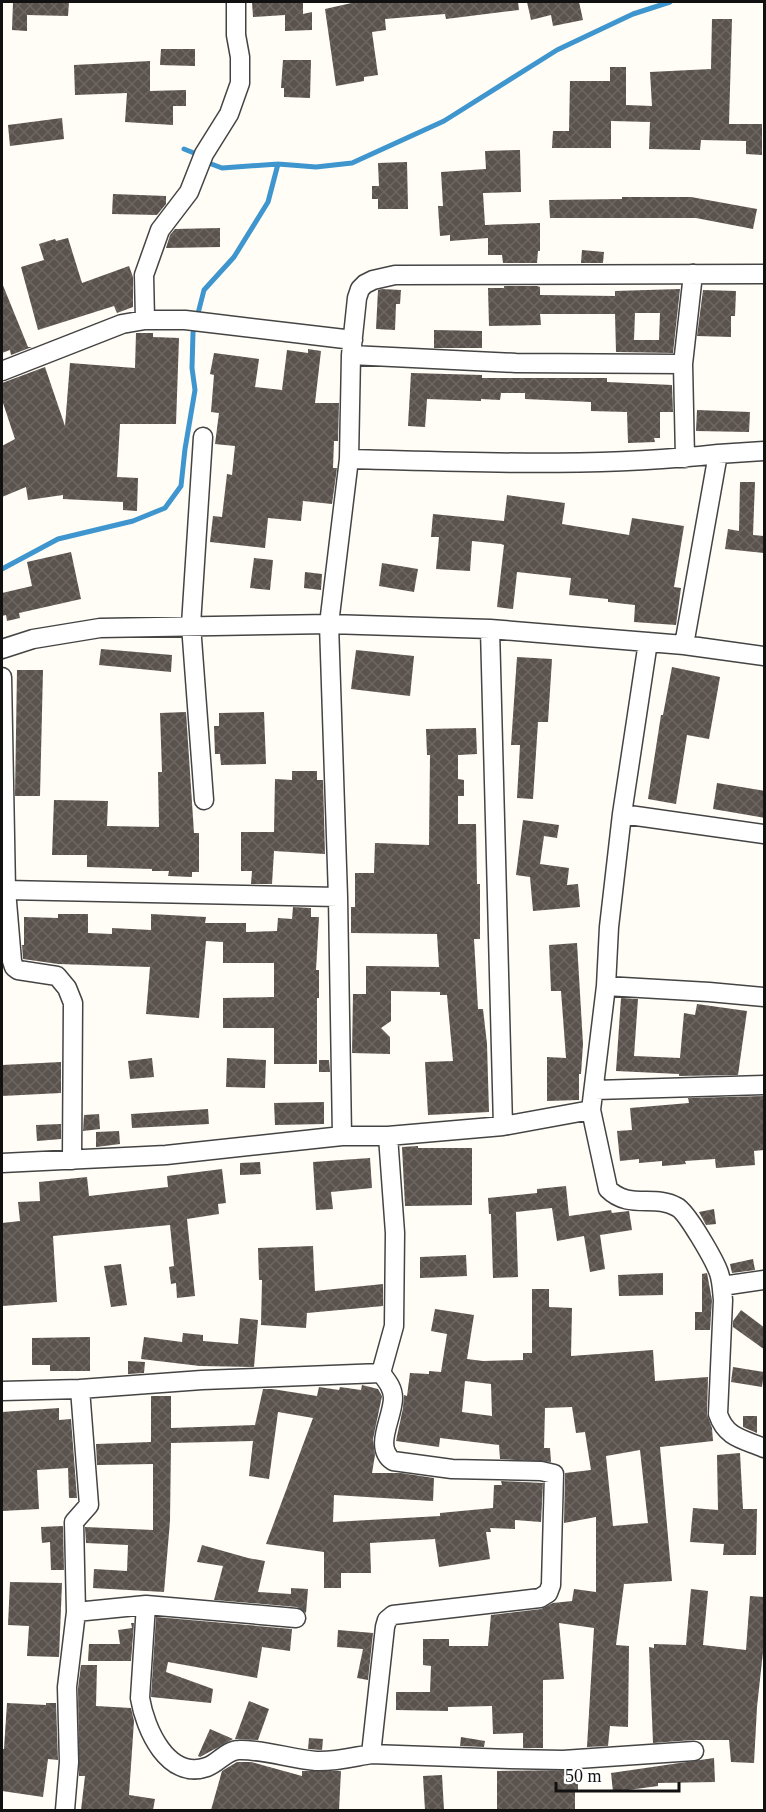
<svg xmlns="http://www.w3.org/2000/svg" width="766" height="1812" viewBox="0 0 766 1812" font-family="Georgia,serif">
	<style>
		.lines { fill: none; stroke-linecap: round; stroke-linejoin: round }
		.stream { stroke: #3f96cf; stroke-width: 5 }
		.building { fill: url(#building-cross-hatch); fill-rule: evenodd }
		.street-casing { stroke: #444; stroke-width: 21 }
		.street { stroke: #fff; stroke-width: 18 }
	</style>
	<defs>
		<pattern id="building-cross-hatch" width="8" height="8" patternUnits="userSpaceOnUse" patternTransform="scale(1.5)"><rect width="8" height="8" fill="#5a524d"/><path d="M0 0l8 8M0 8l8-8" fill="none" stroke="#6d6662"/></pattern>
	</defs>
	<rect width="100%" height="100%" fill="#fffdf5"/>
	<g class="lines">
		<path class="stream" d="M184 149 199 155
			M206 162 222 168 278 164 316 167 352 163 444 121 557 50 633 14 670 2
			M2 569 58 539 133 521 165 508 181 486 185 449 195 390 192 368 193 333 204 290 234 257 268 202 278 164"/>
	</g>
	<path class="building" d="M13 2H69L68 16 27 15V31L12 30Z
		M252 2H303V14L312 12V30L285 31V15L253 17Z
		M356 2H436V3L450 2H518L519 10 446 19 445 14 385 19 386 30 372 32 378 75 364 77V81L336 86 325 9Z
		M527 2H579L583 20 553 26 551 15 531 20Z
		M712 19H732L729 124H762V155L746 154V141L701 140 700 150 649 149 650 122 611 121V148H552L553 131H569L570 81H610V67H626V105L652 106 650 72 711 69Z
		M161 49H195V66L160 65Z
		M283 60H311L310 98 284 97V88H281Z
		M150 61V91L186 90V106H173V125L125 122 127 93 75 95 74 65Z
		M62 118 64 139 10 146 8 125Z
		M520 150 521 192 483 193 485 225 540 223V251H538L537 263H503L502 255H488V238L450 241V235L440 236 438 206H443L441 172 486 169 485 151Z
		M407 162 408 209H378V199H372V186H379L378 163Z
		M113 194 166 196V204L157 215 112 214Z
		M622 197H691L757 209 753 229 696 218H550L549 200 622 199Z
		M220 228V247L166 248 170 235 175 229Z
		M68 238 82 283 129 266 133 277V307L117 313 114 306 38 330 21 267 44 260 39 244 55 239 56 241Z
		M582 250 604 252 603 263H581Z
		M2 283 28 347H32L11 355 10 350 2 353Z
		M504 286H537L540 287V295L615 296V291L680 289 673 353 616 352 615 314H540L541 325 489 326 488 288H504ZM635 313H660L659 340H634Z
		M382 289 401 290 400 304H396L395 330 376 329 378 290Z
		M703 290 736 291 735 316H731V337L697 336Z
		M434 330 482 331V348H434Z
		M136 333H153V337L179 338 176 424H120L117 477 138 478 137 511 123 510V502L63 499V495L28 500 26 487 2 497V446L15 439 2 400V383L45 367 65 426 70 363 135 368Z
		M308 349 321 351 315 403H339L338 441H334L333 468H337L332 504 303 501 301 521 268 518 265 548 210 542 213 516 222 517 227 474 232 475 235 446 215 444 219 413 211 412 214 375 210 374 214 353 259 359 255 387 282 390 287 350 308 353Z
		M411 373 482 375V378H607V382L672 385 673 412H660V438H654L655 442 628 443 627 412 591 411V402L525 399V393H501L500 400 481 399V401L427 399 425 427 408 426Z
		M697 410 750 412 749 432 696 431Z
		M740 482H755L753 535 765 536V553L725 549 728 529 739 531Z
		M507 495 565 503 562 524 629 535 632 518 684 526 674 587 681 588 676 625 634 622 635 605 608 602V599L569 595 571 578 517 572 513 609 497 607 504 545 501 544 472 541 470 571 436 569 439 537H431L433 514 504 521Z
		M71 552 81 599 19 613 20 618 7 621 6 615 2 616V593L32 586 27 562Z
		M254 558 273 560 270 590 250 588Z
		M382 563 418 569 414 592 379 586Z
		M305 572 322 574 321 590 304 588Z
		M101 649 172 655 171 672 99 665Z
		M356 650 414 656 410 696 351 689Z
		M517 657 552 659 548 722H538L533 799 517 798 520 745H511Z
		M672 667 720 677 709 739 687 735 676 804 648 799 661 715H663Z
		M17 670H43L40 796H15Z
		M186 712 194 833H199V872H192V877L168 876 169 871H152V869L87 867V855H52L54 800 108 801 107 826 159 827 158 772H162L160 713Z
		M264 712 266 764 221 765 220 754H215L214 726H219V713Z
		M476 728 477 754 458 755V779L464 780V796H458V824H476L477 884H480V939H474L478 1009H483L487 1044 489 1112 428 1115 425 1062 453 1061 447 995H440V992L391 991V1021L381 1028 390 1037V1054L352 1053 353 994H366V966L439 967 437 934 351 933V907H355V873H374L375 843 429 845 430 755H427L426 729Z
		M292 771H317V780H323L325 854 274 851 272 884H251L252 871H241V832H274L275 779 292 780Z
		M717 783 765 791V818L713 809Z
		M523 820 559 825 557 838 544 836 540 864 569 868 567 885 578 884 580 907 533 911 530 877 516 875Z
		M293 907 311 908V917H319L316 970H319V998H317V1064H274V1028H223V998L274 997V963H223V942L206 941 199 1018 146 1014 150 967 58 964 23 959 22 945H24V917L58 918V914H88V933L112 934V928L151 930V914L206 917 205 923H246V932L277 931 278 918 292 919Z
		M577 943 583 1044 581 1074H579V1100L547 1101V1057L566 1058 561 991H551L549 945Z
		M621 998 638 999 634 1056 680 1058 684 1013 695 1015 697 1004 747 1011 738 1075 679 1076V1074L616 1071Z
		M152 1058 154 1077 130 1079 128 1061Z
		M227 1058 266 1060 265 1088 226 1087Z
		M319 1060H329L330 1072H319Z
		M61 1062V1093L2 1096V1065Z
		M765 1096V1150L754 1151 755 1165 716 1168 715 1159 685 1161 686 1164 662 1166V1161L639 1163V1159L620 1161 617 1131 632 1130 630 1108 689 1103 688 1098Z
		M324 1102V1124L275 1125 274 1103Z
		M208 1109 209 1124 132 1128 131 1114Z
		M99 1114 100 1129 83 1131 84 1115Z
		M61 1124V1139L37 1141 36 1125Z
		M119 1131 120 1144 96 1147V1132Z
		M418 1146V1148H472V1205L405 1206 402 1147Z
		M370 1158 372 1188 331 1192 333 1209 316 1210 313 1162Z
		M260 1162 261 1174 240 1175V1163Z
		M222 1169 226 1203 218 1204 219 1214 187 1219 195 1296 177 1298 176 1283 171 1284 169 1267 174 1266 170 1225 53 1236 57 1302 2 1306V1223L20 1221 18 1202 40 1201 39 1182 87 1177 89 1196 168 1187 167 1176Z
		M566 1186 569 1216 611 1210 612 1213 629 1211 632 1230 600 1235 605 1269 590 1272 584 1236 557 1241 552 1208 516 1212 518 1277 493 1278 491 1214H489L488 1198 537 1193V1189Z
		M714 1209 716 1224 706 1225 699 1212Z
		M313 1246 315 1291 383 1284V1306L307 1313 306 1328 261 1325 262 1280H259L258 1248Z
		M466 1255 467 1276 420 1278V1257Z
		M753 1259 755 1270 732 1273 730 1264Z
		M121 1264 127 1305 111 1307 104 1266Z
		M663 1273V1295L619 1296 618 1275Z
		M707 1273 712 1300 710 1330H695V1312H702V1274Z
		M532 1289H549V1307L572 1308 571 1356 653 1350 655 1381 708 1377 707 1414 712 1428 713 1441 660 1447 672 1581 624 1584 616 1645 629 1646 628 1727 610 1726 608 1746 587 1747 594 1628 559 1623 564 1679 543 1680V1748H523V1733L493 1734 492 1706 448 1707V1711L396 1710V1692H430L431 1666 423 1665V1639H449V1646H488L491 1615 541 1609 553 1603 572 1601 574 1589 596 1592V1517L564 1523 565 1473 591 1470 585 1432 576 1433 572 1407 545 1408 544 1448H550L551 1462 500 1459 499 1445 440 1438 439 1447 396 1441 403 1408 404 1395 407 1396 410 1373 429 1374V1371L441 1372 447 1334 431 1331 435 1309 474 1315 467 1359 483 1361 523 1360V1353H532ZM465 1381 491 1384 492 1416 462 1412ZM640 1450 648 1523 613 1526 606 1456Z
		M741 1310 765 1328V1350L733 1327V1321Z
		M240 1318 258 1320 254 1367 200 1366 141 1359 144 1337 182 1342 183 1333 203 1335V1341L238 1344Z
		M90 1337V1371H50V1365H32V1338Z
		M128 1361 145 1362 144 1373 128 1374Z
		M733 1367 764 1372 762 1387 731 1382Z
		M362 1385 378 1389 382 1396 373 1439 375 1455 372 1473H401L434 1478 433 1501 334 1495 333 1522 440 1516V1513L493 1508 494 1485H502L501 1481 543 1483 541 1522 515 1520V1529L490 1528 491 1532H486L490 1559 439 1567 435 1539 370 1543 371 1573H341V1588H324V1552L266 1544 313 1418 278 1412 269 1479 249 1476 253 1441 171 1443 170 1521 164 1592 93 1588 94 1569 127 1571 128 1545 86 1543 85 1527 153 1530V1464L97 1465 96 1444 151 1442V1396H171V1428L255 1425 263 1389H272L317 1396 319 1387 339 1390 340 1387 361 1390Z
		M59 1408V1420L71 1419 77 1498H69L68 1468 37 1470 39 1509 2 1511V1412Z
		M743 1416H757V1433L743 1427Z
		M740 1453 743 1509H757L756 1555H723L724 1544 690 1542 693 1508 718 1510 717 1455Z
		M63 1526 64 1570H51L50 1542 42 1543 41 1527Z
		M202 1545 248 1558 265 1561 258 1592 291 1594V1588L308 1589 306 1613 297 1607 214 1600 223 1566 197 1562Z
		M10 1582 62 1583 59 1657 27 1656 29 1626 8 1625Z
		M691 1589 708 1591 703 1645 746 1650 750 1596 765 1597 763 1652 757 1707 754 1763 731 1762 729 1740H693L653 1743 649 1647 654 1648V1644L686 1645Z
		M156 1617 292 1629 290 1651 262 1647 257 1678 168 1662 166 1672 213 1689 211 1703 151 1697Z
		M131 1623H134L131 1661H88L89 1644H120L118 1630 132 1628Z
		M338 1630 373 1633 368 1680 357 1678 363 1649 337 1647Z
		M81 1665H97L96 1706 131 1708 134 1721 129 1795 155 1799 153 1810H81L85 1776H79L78 1688Z
		M249 1701 269 1709 258 1740 235 1739Z
		M7 1703 46 1705V1703H56L58 1760 48 1759 43 1797 2 1791V1749H4Z
		M210 1729 233 1739 200 1757 198 1756Z
		M461 1737 485 1741 484 1747 460 1746Z
		M309 1738 323 1739 322 1750 308 1749Z
		M714 1758 715 1782 658 1783V1786L613 1792 611 1773Z
		M237 1762H251L302 1776V1771H341L339 1810H211L222 1771Z
		M578 1770V1791H575V1809L497 1810V1771Z
		M442 1775 444 1810H425L423 1776Z"/>
	<g class="lines">
		<g class="street-casing">
			<path id="street" d="M145 320 144 275 160 230 189 192 204 154 229 114 240 83V57L236 35V2
				M351 355 516 363 683 364
				M2 371 122 324 145 320H185L353 340
				M203 437 191 625 204 800
				M685 458 683 364 693 274
				M349 459C472 462 595 468 718 454
				M684 645 764 656
				M2 649 33 639 100 628 329 624 490 629 684 645 718 454 764 451
				M2 677 6 890 12 961 14 967 18 970 57 976 67 988 73 1003 72 1160
				M622 814 764 834
				M6 890 338 897
				M606 986 709 992 764 997
				M595 1090 764 1085
				M591 1110 608 1189C629 1210 654 1194 677 1207 687 1212 715 1261 719 1273 722 1282 722 1291 723 1300L718 1414C726 1438 743 1439 764 1448
				M503 1126 591 1110 606 986 609 927 622 814 648 642
				M342 1136 338 897 329 624 349 459 351 355 357 298 360 289 365 284 373 280 395 275 764 274
				M2 1163 166 1155 342 1136H388L503 1126 490 629
				M722 1286 764 1280
				M2 1391 80 1389 202 1380 381 1373 394 1326 395 1233 388 1136
				M146 1605 140 1698C145 1729 168 1781 207 1767 218 1763 227 1750 239 1750 261 1749 292 1759 316 1761 334 1762 353 1757 371 1754L385 1627 387 1620 393 1615 540 1598 548 1593 551 1585 554 1474 541 1471 452 1469 393 1461C373 1447 393 1418 393 1398 393 1388 387 1381 381 1373
				M76 1612 146 1605 296 1618
				M371 1754 510 1759 563 1760 694 1751
				M65 1810 69 1762 67 1687 76 1612 74 1522 89 1505 80 1389"/>
		</g>
		<use href="#street" class="street"/>
	</g>
	<rect width="766" height="1812" fill="none" stroke="#111111" stroke-width="6"/>
	<path d="M556 1782v9h123v-9" fill="none" stroke="#111111" stroke-width="3"/>
	<text x="565" y="1782" font-size="18" fill="#111111" stroke="#ffffff" stroke-width="4.5" paint-order="stroke">50 m</text>
</svg>
